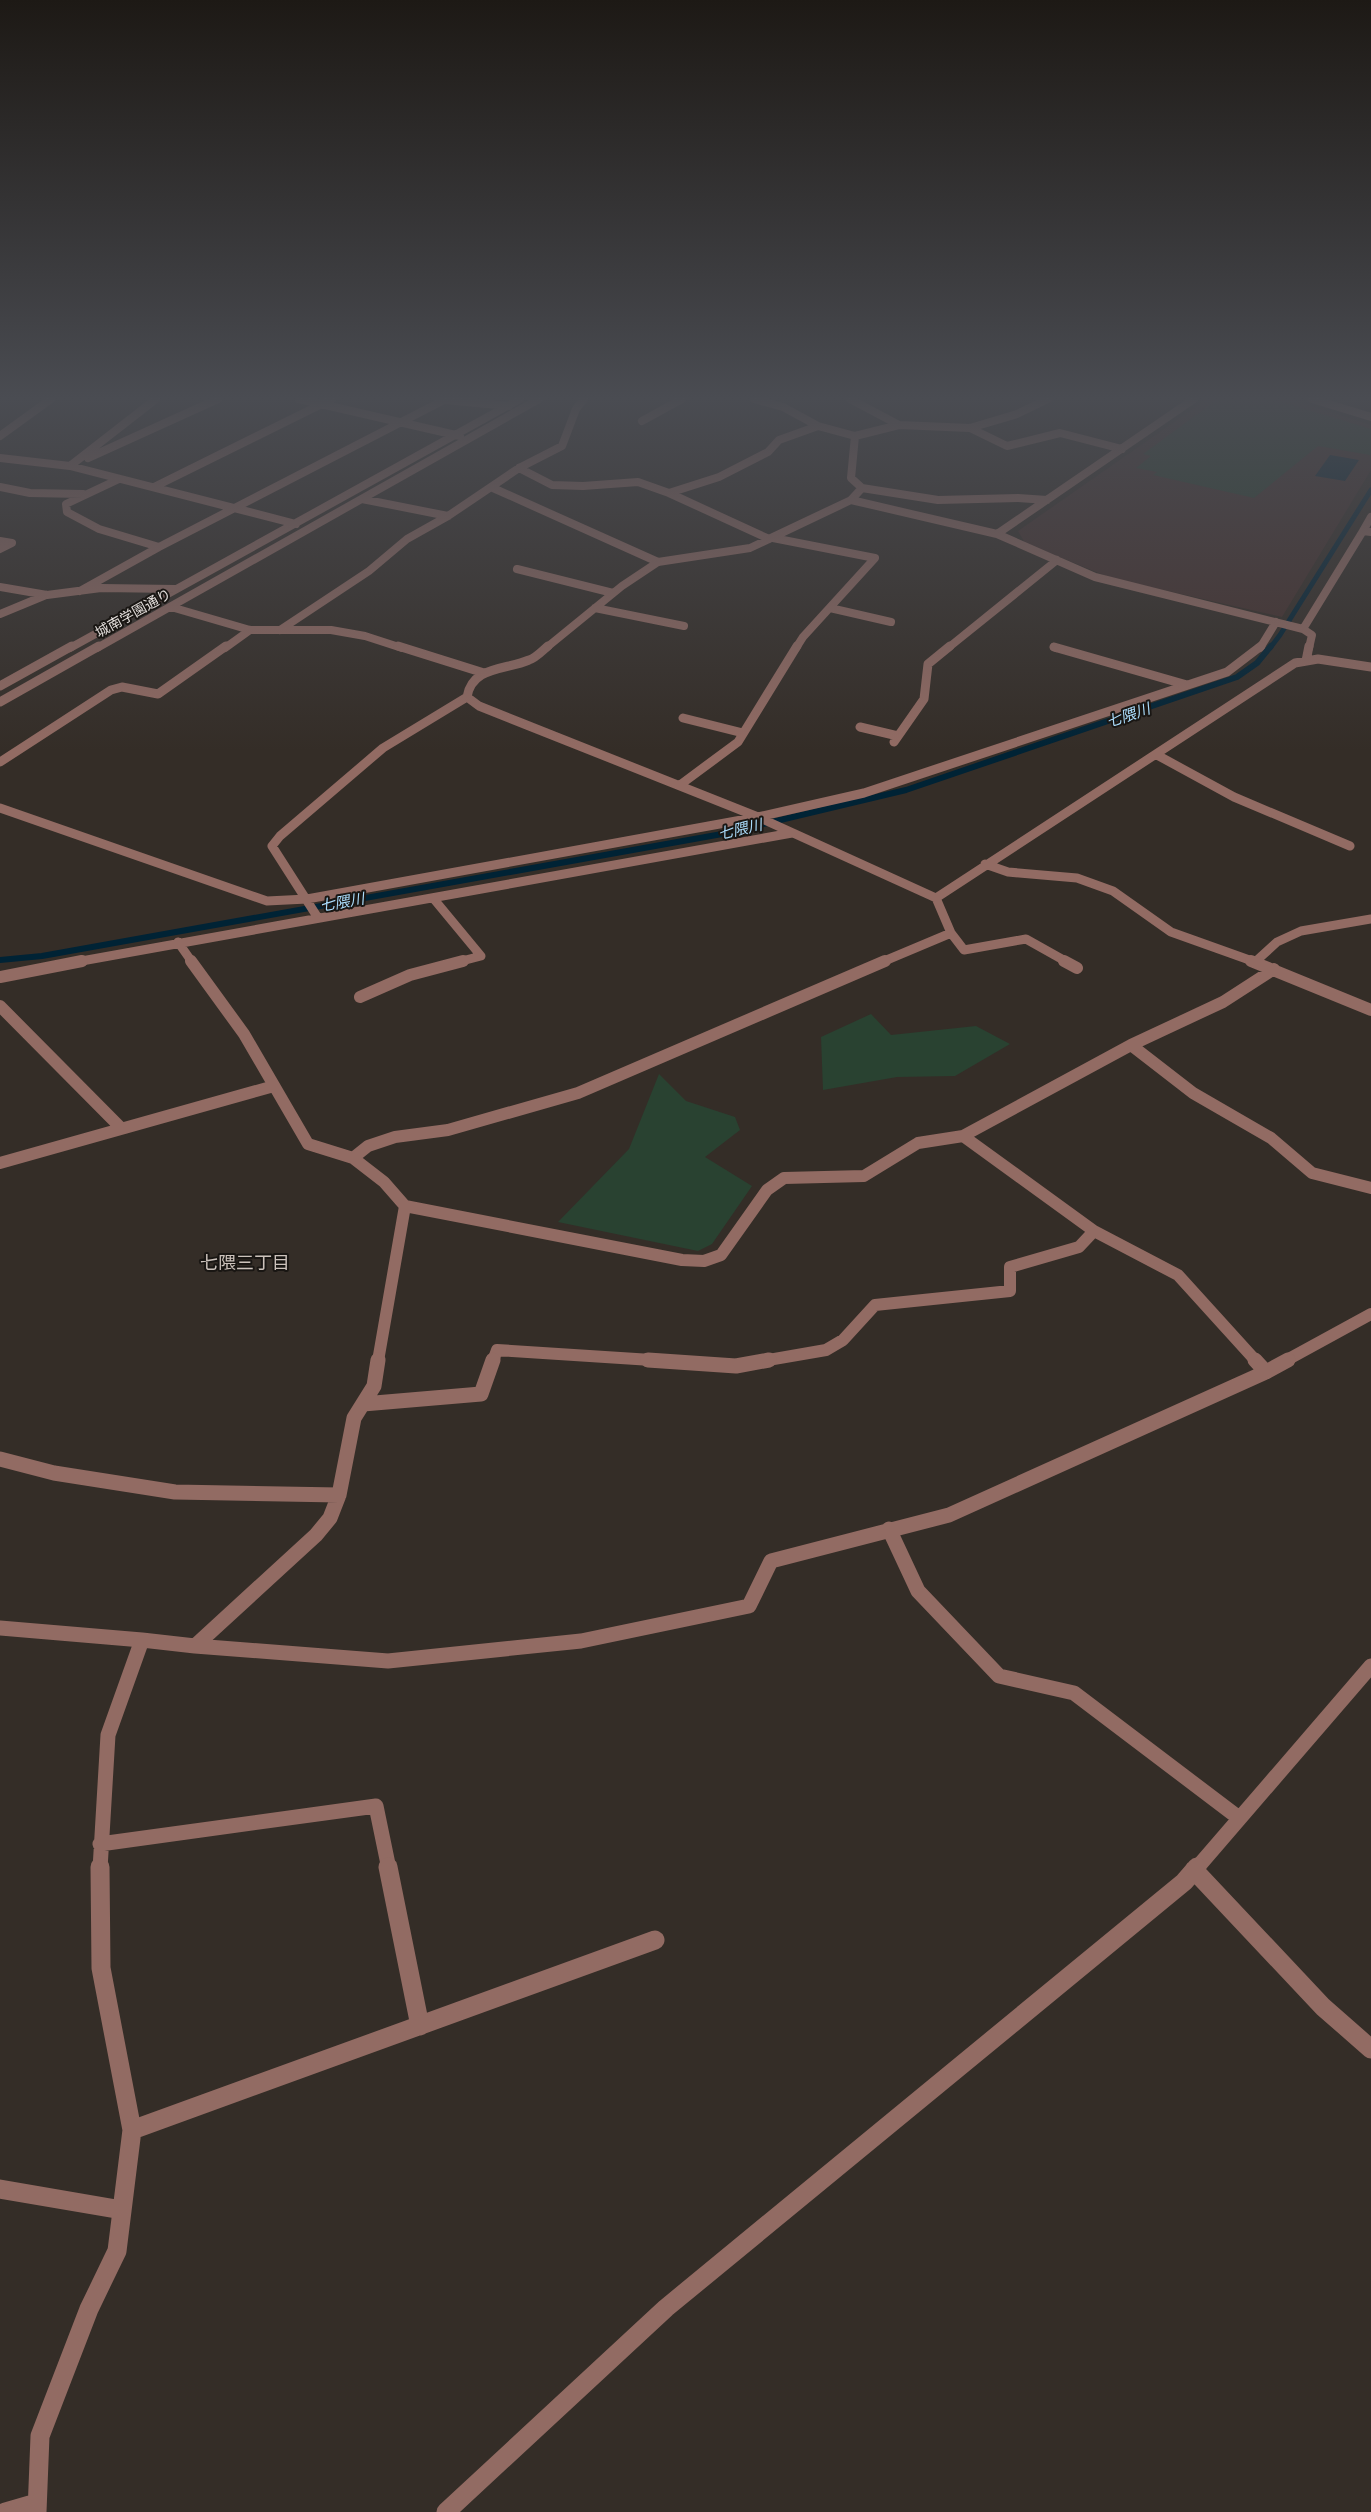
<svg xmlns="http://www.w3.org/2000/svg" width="1371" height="2512" viewBox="0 0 1371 2512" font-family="'PT Sans','Noto Sans JP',sans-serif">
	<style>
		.education { fill: #44302d }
		.green { fill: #294231 }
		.water { fill: #002335 }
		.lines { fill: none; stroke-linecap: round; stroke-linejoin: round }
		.stream-far1 { stroke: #002335; stroke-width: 5 }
		.stream { stroke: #002335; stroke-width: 6 }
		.minor-far4 { stroke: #926b63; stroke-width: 8 }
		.minor-far3 { stroke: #926b63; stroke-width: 9 }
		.minor-far2 { stroke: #926b63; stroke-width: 12 }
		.minor-far1 { stroke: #926b63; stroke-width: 15 }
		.minor { stroke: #926b63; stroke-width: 19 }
		.labels { text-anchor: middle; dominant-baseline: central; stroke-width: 4; stroke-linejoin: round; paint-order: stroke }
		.far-street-label { font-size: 14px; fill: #e3dedb; stroke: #191613 }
		.far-water-label { font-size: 15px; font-style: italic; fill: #aadcfb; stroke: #191613 }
		.neighbourhood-label { font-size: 18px; fill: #ccc2bb; stroke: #191613 }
	</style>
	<rect width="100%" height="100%" fill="#342d27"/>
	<path class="education" d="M1207 399H1289L1371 425V470L1282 617 1111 578 1025 543 1018 531Z"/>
	<path class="green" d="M1218 399H1272L1371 429V453L1370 455 1318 446 1254 498 1153 475 1157 472 1136 468 1151 456 1143 454Z
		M871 1014 891 1035 976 1026 1010 1044 955 1076 897 1077 823 1090 821 1037Z
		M659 1074 686 1101 735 1117 740 1130 705 1157 752 1186 712 1244 698 1251 558 1222 629 1149Z"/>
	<path class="water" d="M1330 455 1359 460 1345 481 1315 476Z"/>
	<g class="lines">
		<path class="stream-far1" d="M1270 648 1280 635 1371 490"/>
		<path class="stream" d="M0 960 42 956 722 834 906 790 1237 677 1257 663 1271 646"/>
		<path class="minor-far4" d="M299 399 460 436
			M754 399 783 407 818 426 855 436
			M850 399 899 425
			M1312 399 1371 417
			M445 400 509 406
			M642 421 682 399
			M970 428 1007 446 1060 433 1122 449
			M0 436 51 399
			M0 458 70 466 156 399
			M88 458 218 399
			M70 466 296 524
			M519 468 552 485 583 486 638 482 669 493 769 539
			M119 479 66 504 67 512 99 529 159 547
			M0 487 30 493 83 494
			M154 487 332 399
			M493 488 658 562
			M862 488 938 500 1018 498 1047 500
			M669 493 719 477 768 452 779 440 818 426
			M362 499 448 516
			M851 500 997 534 1095 577 1303 629 1312 635 1309 648
			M1363 531 1371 517
			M997 534 1194 399
			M773 538 875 558 803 637 796 648
			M0 541 12 543 0 549
			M517 569 613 593
			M0 587 47 595 101 588 176 589
			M80 591 159 547 446 399
			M171 607 250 630H331L365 636 402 648
			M595 608 684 626
			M830 608 891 622
			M0 614 46 595
			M1303 629 1363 531 1371 532
			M280 630 369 571 407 539 448 516 519 468 562 446 576 409 584 399
			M1054 647 1056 648
			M70 648 520 399
			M97 648 539 399
			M225 648 250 630
			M546 648 622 586 658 562 750 548 851 500 862 488 851 478 855 436 899 425 970 428 1017 414 1048 399
			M948 648 1057 560
			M1260 648 1276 622"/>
		<path class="minor-far3" d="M398 646 484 673
			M548 646C542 651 536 658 529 660 506 670 472 666 467 697L479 706 758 817 936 898 951 933 964 950 1026 939 1067 962
			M1054 647 1187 685
			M1306 661 1309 646
			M0 686 72 646
			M0 702 99 646
			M683 718 743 733
			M860 727 898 736
			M894 742 924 699 928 664 950 646
			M1157 755 1234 797 1350 846
			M0 762 111 690 122 687 158 694 226 646
			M680 785 738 742 797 646
			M0 808 267 901 307 899 758 817 864 793 1227 672 1261 646
			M985 864 1008 872 1077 878 1113 891 1171 932 1255 962
			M433 898 481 956 458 962
			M936 898 1295 663 1318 659 1371 667
			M318 918 272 846 280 836 383 748 467 697
			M178 942 192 962
			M76 962 792 833
			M882 962 951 933
			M1255 962 1277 942 1301 931 1371 919"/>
		<path class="minor-far2" d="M191 961 244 1034 308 1144 353 1158 384 1182 405 1206 378 1361
			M1064 961 1077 968
			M1251 961 1371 1010
			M0 977 82 961
			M360 997 410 975 463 961
			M0 1006 121 1128
			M1131 1045 1193 1093 1271 1138 1312 1173 1371 1188
			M963 1136 1094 1231 1178 1275 1256 1361
			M353 1158 368 1146 395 1137 448 1130 578 1093 885 961
			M0 1163 274 1086
			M405 1206 682 1260 704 1261 721 1255 767 1190 784 1178 864 1176 918 1143 963 1136 1131 1045 1223 1002 1274 969
			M493 1361 497 1350 667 1361
			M762 1361 826 1350 843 1340 875 1305 1010 1291V1267L1079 1247 1094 1231
			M1285 1361 1371 1314"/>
		<path class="minor-far1" d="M648 1360 736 1366 769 1360
			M1255 1360 1266 1372
			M363 1404 481 1394 493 1360
			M0 1459 54 1473 175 1492 339 1495
			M889 1529 918 1591 999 1676 1074 1693 1239 1818
			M0 1628 142 1640
			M195 1646 388 1661 581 1641 749 1606 771 1561 949 1515 1266 1372 1288 1360
			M100 1844 376 1806 389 1869
			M100 1869 108 1735 142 1640 195 1646 316 1535 330 1518 339 1495 354 1418 374 1386 378 1360
			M1196 1869 1371 1666"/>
		<path class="minor" d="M388 1867 420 2026
			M1194 1870 1323 2007 1371 2049
			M132 2130 655 1940
			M0 2189 122 2210
			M5 2512 36 2503
			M37 2512 40 2436 89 2309 117 2251 132 2130 101 1968 100 1867
			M446 2512 666 2308 1184 1882 1197 1867"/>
	</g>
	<linearGradient id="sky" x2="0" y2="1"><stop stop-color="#1d1915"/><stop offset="0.53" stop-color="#4a4c52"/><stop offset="1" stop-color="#4a4c52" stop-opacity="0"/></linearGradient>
	<rect width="1371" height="751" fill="url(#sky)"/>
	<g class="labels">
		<g class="far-street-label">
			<text transform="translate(133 613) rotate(-29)">城南学園通り</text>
		</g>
		<g class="far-water-label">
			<text transform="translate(1128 715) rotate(-19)">七隈川</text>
			<text transform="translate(740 829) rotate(-13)">七隈川</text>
			<text transform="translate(342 902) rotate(-10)">七隈川</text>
		</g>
		<g class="neighbourhood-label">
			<text x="245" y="1262">七隈三丁目</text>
		</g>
	</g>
</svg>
